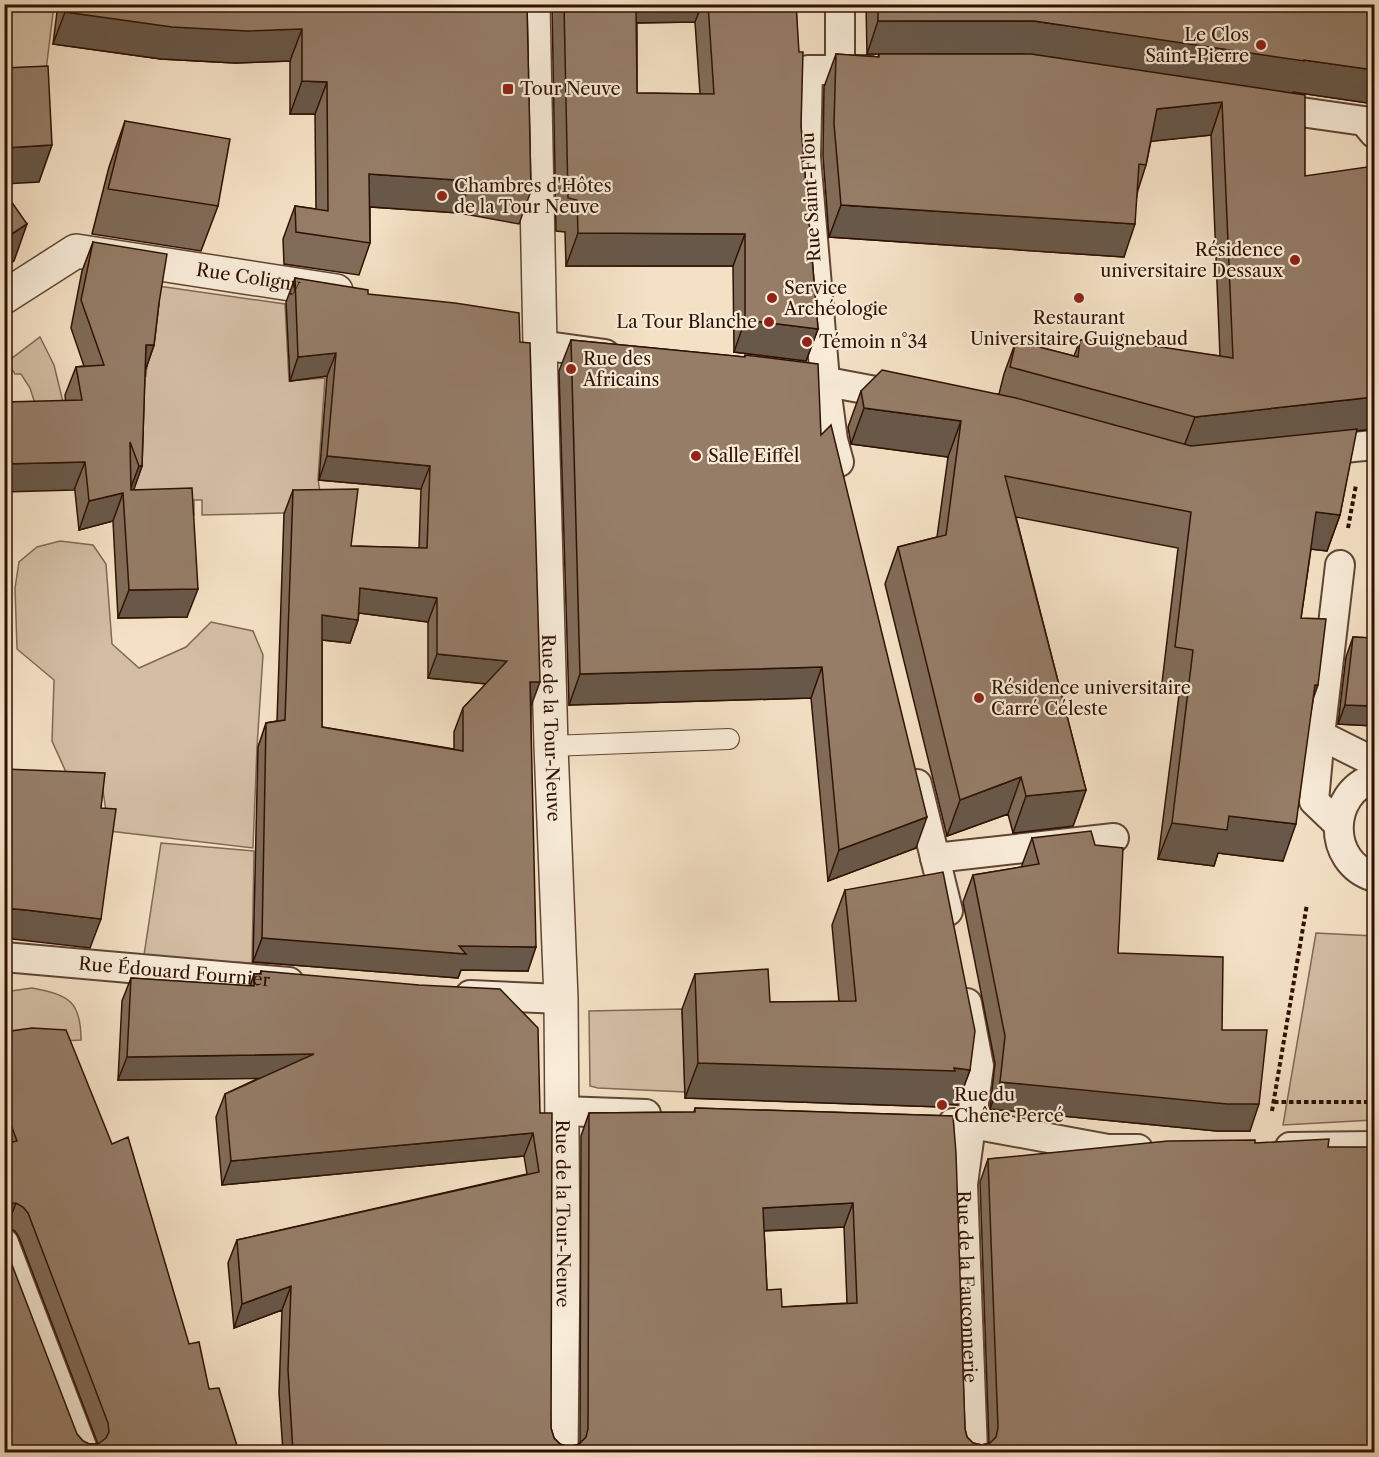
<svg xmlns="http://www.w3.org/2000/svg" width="1379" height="1457" viewBox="0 0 1379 1457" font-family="'Libre Caslon Text',serif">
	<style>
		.green { fill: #d3bea4; stroke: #816854; stroke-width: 1.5 }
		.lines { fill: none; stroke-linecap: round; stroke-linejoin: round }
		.service-casing { stroke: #604534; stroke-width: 22 }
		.pedestrian-casing { stroke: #604534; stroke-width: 32 }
		.minor-casing { stroke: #604534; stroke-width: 36 }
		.path { stroke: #2f1103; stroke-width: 4; stroke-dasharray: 4.5 3; stroke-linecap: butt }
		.service { stroke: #f8ecd9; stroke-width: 20 }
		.pedestrian { stroke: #f8ecd9; stroke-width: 28 }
		.minor { stroke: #f8ecd9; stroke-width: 33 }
		.wall { fill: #806c59; stroke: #2f1103; stroke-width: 1.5; fill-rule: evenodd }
		.shaded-wall { fill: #685849; stroke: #2f1103; stroke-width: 1.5 }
		.building { fill: #957d68; stroke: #2f1103; stroke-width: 1.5; fill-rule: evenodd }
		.poi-dot { fill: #8f2418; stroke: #f8ecd9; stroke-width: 2 }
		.labels { text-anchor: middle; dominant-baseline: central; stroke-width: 4.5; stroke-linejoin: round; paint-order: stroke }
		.poi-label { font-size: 18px; fill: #2f1103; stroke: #f8ecd9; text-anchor: start }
		.street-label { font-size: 18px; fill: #2f1103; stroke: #f8ecd9 }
	</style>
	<rect width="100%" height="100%" fill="#f4e1c5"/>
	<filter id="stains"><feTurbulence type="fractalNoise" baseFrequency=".00333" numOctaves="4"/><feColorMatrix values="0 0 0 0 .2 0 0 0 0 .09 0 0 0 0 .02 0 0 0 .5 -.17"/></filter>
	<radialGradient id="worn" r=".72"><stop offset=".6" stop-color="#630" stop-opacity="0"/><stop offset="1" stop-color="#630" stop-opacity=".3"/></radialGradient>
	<path class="green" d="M5 5H54L43 95 5 98Z
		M158 286 285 304 289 381 325 378 318 479 323 512 202 515V500H194V515L123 516 136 376H146L150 331Z
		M40 337 54 365 65 410H37L30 388 21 374H15L7 362Z
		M60 541 93 545 106 564 112 644 139 668 186 647 211 622 253 631 263 655 257 747 253 848 109 831 103 791 70 781 52 741 54 680 17 649 15 588 19 562 37 547Z
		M161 843 254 851 252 963 177 959 144 955Z
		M1316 933 1374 936V1120L1283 1125Z
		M32 988C69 995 81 1001 81 1040L5 1044 4 993 11 991Z
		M682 1009 685 1092 598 1088 590 1086 589 1011Z"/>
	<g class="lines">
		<g class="service-casing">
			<path id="service" d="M551 746 729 739"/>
		</g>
		<g class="pedestrian-casing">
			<g id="pedestrian">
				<path d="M840 4V70"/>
				<path d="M1266 107 1364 121 1374 133"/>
				<path d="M540 345 605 354"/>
				<path d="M806 378 902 396"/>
				<path d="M1314 451 1374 445"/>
				<path d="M839 462 833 440 825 380 806 157 808 70H868"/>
				<path d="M1340 565 1320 735 1374 762"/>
				<path d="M1320 735 1314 801 1338 824"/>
				<path d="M1374 778C1328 793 1326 862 1374 877"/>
				<path d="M917 784 948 911"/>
				<path d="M935 858 1114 838"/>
				<path id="s1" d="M4 957 289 982"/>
				<path d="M470 995 561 999"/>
				<path id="s2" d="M967 1003 979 1066 963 1184 973 1452"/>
				<path d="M562 1111 646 1114"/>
				<path d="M953 1123 972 1124 1108 1149H1138"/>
				<path d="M1290 1147 1374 1146"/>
				<path d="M4 1243 84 1452"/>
			</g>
		</g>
		<g class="minor-casing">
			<g id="minor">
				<path id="s3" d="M533 4 540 345 551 746 561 999 563 1263 561 1452"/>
				<path id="s4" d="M4 297 76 251 336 291"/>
			</g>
		</g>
		<path class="path" d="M1348 528 1356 485
			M1274 1102H1374
			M1272 1111 1307 904"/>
		<use href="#service" class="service"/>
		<use href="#pedestrian" class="pedestrian"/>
		<use href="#minor" class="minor"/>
	</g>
	<path class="wall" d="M58 4H527L531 191 519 224 459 213 370 207V243L359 275 284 264 283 239 295 206 316 209 315 114H290V61L235 63 161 59 53 44Z
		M552 4H796L801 126 818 329 806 361 734 352 733 266H566L565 232 556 231ZM695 22 700 94 637 93V23Z
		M866 4H1374V104L1293 92V93L1305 176 1372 429 1356 430 1340 515 1327 551 1311 549 1301 618 1313 701 1283 861 1218 853 1214 866 1158 859 1180 687 1162 683 1178 548 1016 517 1086 790 1073 826 1013 833 1008 814 947 836 885 584 898 547 937 537 948 457 851 444 848 427 861 391 999 394 1004 374 1016 341 1074 356 1080 340 1220 356 1211 135 1151 141 1146 165 1138 190 1124 257 829 237 823 156 824 87 836 54 878 57 879 54H1022H867Z
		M125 121 218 206 201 251 92 234 109 167Z
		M93 242 159 303 154 345 145 371 142 466 133 490 187 617 118 618 113 521 79 530 65 395 76 367 84 366 71 328 82 271Z
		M295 278 368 294 531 706 528 971 461 970 458 978 253 962 258 747 266 723 277 721 284 514 293 490 351 546 419 548 421 489 319 480 327 376 290 381 286 302ZM359 613 428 622V678L486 684 463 708 454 732V749L322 727V640L350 643 358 620Z
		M571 340 744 357 745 355 821 435 916 848 828 881 811 698 569 705 559 371Z
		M1374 597V726L1338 724 1346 657 1353 637 1369 638 1372 605Z
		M1032 838 1118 953 1222 1030 1250 1131H1217L990 1109 995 1063 963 902 973 875 1022 867V865Z
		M845 890 970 1070 957 1105 943 1104 942 1107 685 1098 682 1009 695 974 770 1002H839L832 925Z
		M261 971 540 1113 551 1428 554 1438 560 1444 569 1447 580 1444 581 1136 589 1113 694 1112 695 1108 953 1116 965 1429 967 1437 973 1443 982 1445 989 1443 980 1182 988 1159 1255 1143 1328 1147 1374 1452H283L279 1393 282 1310 234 1328 228 1263 237 1240 527 1174 524 1156 222 1185 216 1117 225 1094 259 1078 118 1080 122 1001 131 978 250 986 254 974H260ZM844 1227 847 1303 782 1307 767 1290 764 1231Z
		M4 1032 189 1344 209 1389 239 1452H4L77 1434 83 1441 89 1444H98L19 1237 15 1231 7 1227H4Z"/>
	<path class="shaded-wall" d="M631 4H702L695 22 624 23Z
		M65 12 302 29 290 61 235 63 161 59 53 44Z
		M878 21H1034L1374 70V104L1293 92 1292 94 1022 54H867Z
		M302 81 327 82 315 114H290Z
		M1222 102 1211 135 1146 142 1157 109Z
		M52 145 39 182 4 184V148Z
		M369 174 471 181 459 213 357 206Z
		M841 205 1135 224 1124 257 829 237Z
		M27 224 14 261 4 267V239Z
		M578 233 745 234 733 266H566Z
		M745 320 818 329 806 361 734 352Z
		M146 345H154L144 374Z
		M336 353 327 376 290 381 298 357Z
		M1374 397V429L1183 449 1195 417Z
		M864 408 961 421 948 457 851 444Z
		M327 456 430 466 421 489 319 480Z
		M85 462 74 490 4 492V464Z
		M139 466H142L132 495H128Z
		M123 493 113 521 79 530 89 501Z
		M1316 512 1340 515 1327 551 1302 548Z
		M360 588 437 598 428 622 351 612Z
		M198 589 187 617 118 618 129 590Z
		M322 615 358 620 350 643 313 639Z
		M437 654 507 661 498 685 428 678Z
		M822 667 811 698 569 705 580 674Z
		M530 682H540L531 706Z
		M1315 685H1318L1305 722Z
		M1345 705 1374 706V726L1338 724Z
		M1021 777 1008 814 947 836 960 800Z
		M1086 790 1073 826 1013 833 1026 796Z
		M1229 816 1296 824 1283 861 1218 853 1214 866 1158 859 1172 823Z
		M927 817 916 848 828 881 839 850Z
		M4 908 26 910 101 919 90 948 4 938Z
		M262 938 536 947 528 971 461 970 458 978 253 962Z
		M314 1054 305 1078 118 1080 127 1057Z
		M698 1063 954 1068 970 1070 957 1105 943 1104 942 1107 685 1098Z
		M1000 1082 1259 1104 1250 1131H1217L990 1109Z
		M533 1133 524 1156 222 1185 231 1161Z
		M16 1203 7 1227H4V1206L6 1204Z
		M853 1203 844 1227 754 1231 763 1208Z
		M291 1286 282 1310 234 1328 242 1304Z"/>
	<path class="building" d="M66 4H527L531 191 471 181 369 174 370 243 296 232 295 206 328 211 327 82 302 81V29L247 31 172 27 65 12Z
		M564 4H636L637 93 714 94 708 4H796L799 52H803L801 126 818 329 745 320V234L578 233 577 200 568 198Z
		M878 4H1374V70L1304 60V61L1034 21H878Z
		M836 54 879 57V54H1031L1305 95V176L1374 166V397L1195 417 1010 367 1016 341 1078 357 1080 340H1116L1233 358 1222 102 1157 109 1146 165 1139 164 1135 224 841 205 834 124Z
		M48 66 52 145 4 148V68Z
		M125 121 230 139 218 206 108 189Z
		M4 191 27 224 4 239Z
		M93 242 167 254 159 303 154 345H146L142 466H139L130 442 131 490 192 488 198 589 129 590 123 493 89 501 85 462 4 464V402L82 400 76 367 104 365 81 300Z
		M295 278 368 290V294L455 303 519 313 520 342 530 343 540 682H530L536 947 459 946 466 954 262 938 266 723 285 720 293 490 358 489 351 546 427 548 430 466 327 456 336 353 298 357ZM360 588 437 598V654L507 661 463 708V751L322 727V615L358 620Z
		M571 340 745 357V355L818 364 821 435 831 425 927 817 839 850 822 667 580 674Z
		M882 370 1016 398 1191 446 1357 429 1340 515 1316 512 1301 618 1326 619 1318 685H1315L1296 824 1229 816 1227 830 1172 823 1193 650 1175 647 1191 512 1005 476 1086 790 1026 796 1021 777 960 800 898 547 946 535 961 421 864 408 861 391Z
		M4 561H7L4 598Z
		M1353 637 1374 638V706L1345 705Z
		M4 769 105 773 101 808 116 809 101 919 26 910 4 908Z
		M1091 831 1095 845 1123 848 1118 953 1223 957 1222 1030H1267L1259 1104H1227L1000 1082 1005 1036 973 875 1039 864 1032 838Z
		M943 872 975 1031 970 1070 954 1068 955 1071 698 1063 695 974 768 969 770 1002 856 1001 845 890Z
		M261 971 419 985 500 989 538 1028 540 1113H552L551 1428 554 1438 560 1444 569 1447 579 1444 586 1437 588 1429 589 1113 695 1112V1108L953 1116 956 1153 965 1429 967 1437 973 1443 982 1445 990 1443 996 1437 998 1428 988 1159 1168 1141 1255 1140V1143L1329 1139 1328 1147H1374V1452H293L288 1370 291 1286 242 1304 237 1240 539 1172 533 1133 231 1161 225 1094 314 1054 127 1057 131 978 254 986V974H261ZM853 1203 857 1303 782 1307 781 1289 767 1290 763 1208Z
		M32 1028 66 1030 112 1144 128 1137 189 1344 199 1342 209 1389 219 1388 239 1452H4V1244L77 1434 83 1441 89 1444H98L106 1438 109 1432 108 1423 28 1213 23 1207 16 1203 6 1204 4 1206V1144L17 1141 4 1106V1032Z"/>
	<g class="poi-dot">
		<circle cx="1261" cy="45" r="6"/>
		<rect x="502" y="83" width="12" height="12" rx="3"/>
		<circle cx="442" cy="196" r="6"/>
		<circle cx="1295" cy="260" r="6"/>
		<circle cx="772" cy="298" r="6"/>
		<circle cx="1079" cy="298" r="6"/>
		<circle cx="769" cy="322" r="6"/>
		<circle cx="807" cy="342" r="6"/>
		<circle cx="571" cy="369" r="6"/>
		<circle cx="696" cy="456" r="6"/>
		<circle cx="979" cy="698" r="6"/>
		<circle cx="942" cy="1105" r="6"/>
	</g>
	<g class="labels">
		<g class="poi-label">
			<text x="1249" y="35" text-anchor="end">Le Clos<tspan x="1249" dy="21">Saint-Pierre</tspan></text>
			<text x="520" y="89">Tour Neuve</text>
			<text x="454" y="186">Chambres d'Hôtes<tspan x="454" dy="21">de la Tour Neuve</tspan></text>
			<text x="1283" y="250" text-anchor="end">Résidence<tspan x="1283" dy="21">universitaire Dessaux</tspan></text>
			<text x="784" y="288">Service<tspan x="784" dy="21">Archéologie</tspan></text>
			<text x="1079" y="318" text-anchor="middle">Restaurant<tspan x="1079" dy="21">Universitaire Guignebaud</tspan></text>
			<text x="757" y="322" text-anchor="end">La Tour Blanche</text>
			<text x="819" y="342">Témoin n°34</text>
			<text x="583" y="359">Rue des<tspan x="583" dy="21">Africains</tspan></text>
			<text x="708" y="456">Salle Eiffel</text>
			<text x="991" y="688">Résidence universitaire<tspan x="991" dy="21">Carré Céleste</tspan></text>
			<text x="954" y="1095">Rue du<tspan x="954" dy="21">Chêne Percé</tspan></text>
		</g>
		<g class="street-label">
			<text transform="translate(811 197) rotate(-93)">Rue Saint-Flou</text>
			<text stroke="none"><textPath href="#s4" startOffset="260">Rue Coligny</textPath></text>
			<text stroke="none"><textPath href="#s3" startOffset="724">Rue de la Tour-Neuve</textPath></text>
			<text stroke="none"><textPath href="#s1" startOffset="171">Rue Édouard Fournier</textPath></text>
			<text stroke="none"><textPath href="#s3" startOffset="1210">Rue de la Tour-Neuve</textPath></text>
			<text stroke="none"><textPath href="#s2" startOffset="286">Rue de la Fauconnerie</textPath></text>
		</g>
	</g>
	<rect width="1379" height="1457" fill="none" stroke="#f4e1c5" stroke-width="24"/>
	<rect x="6" y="6" width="1367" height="1445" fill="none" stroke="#2f1103" stroke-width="3"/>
	<rect x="12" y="12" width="1355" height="1433" fill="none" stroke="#2f1103" stroke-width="1.5"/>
	<rect width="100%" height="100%" filter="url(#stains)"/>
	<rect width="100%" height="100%" fill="url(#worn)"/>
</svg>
